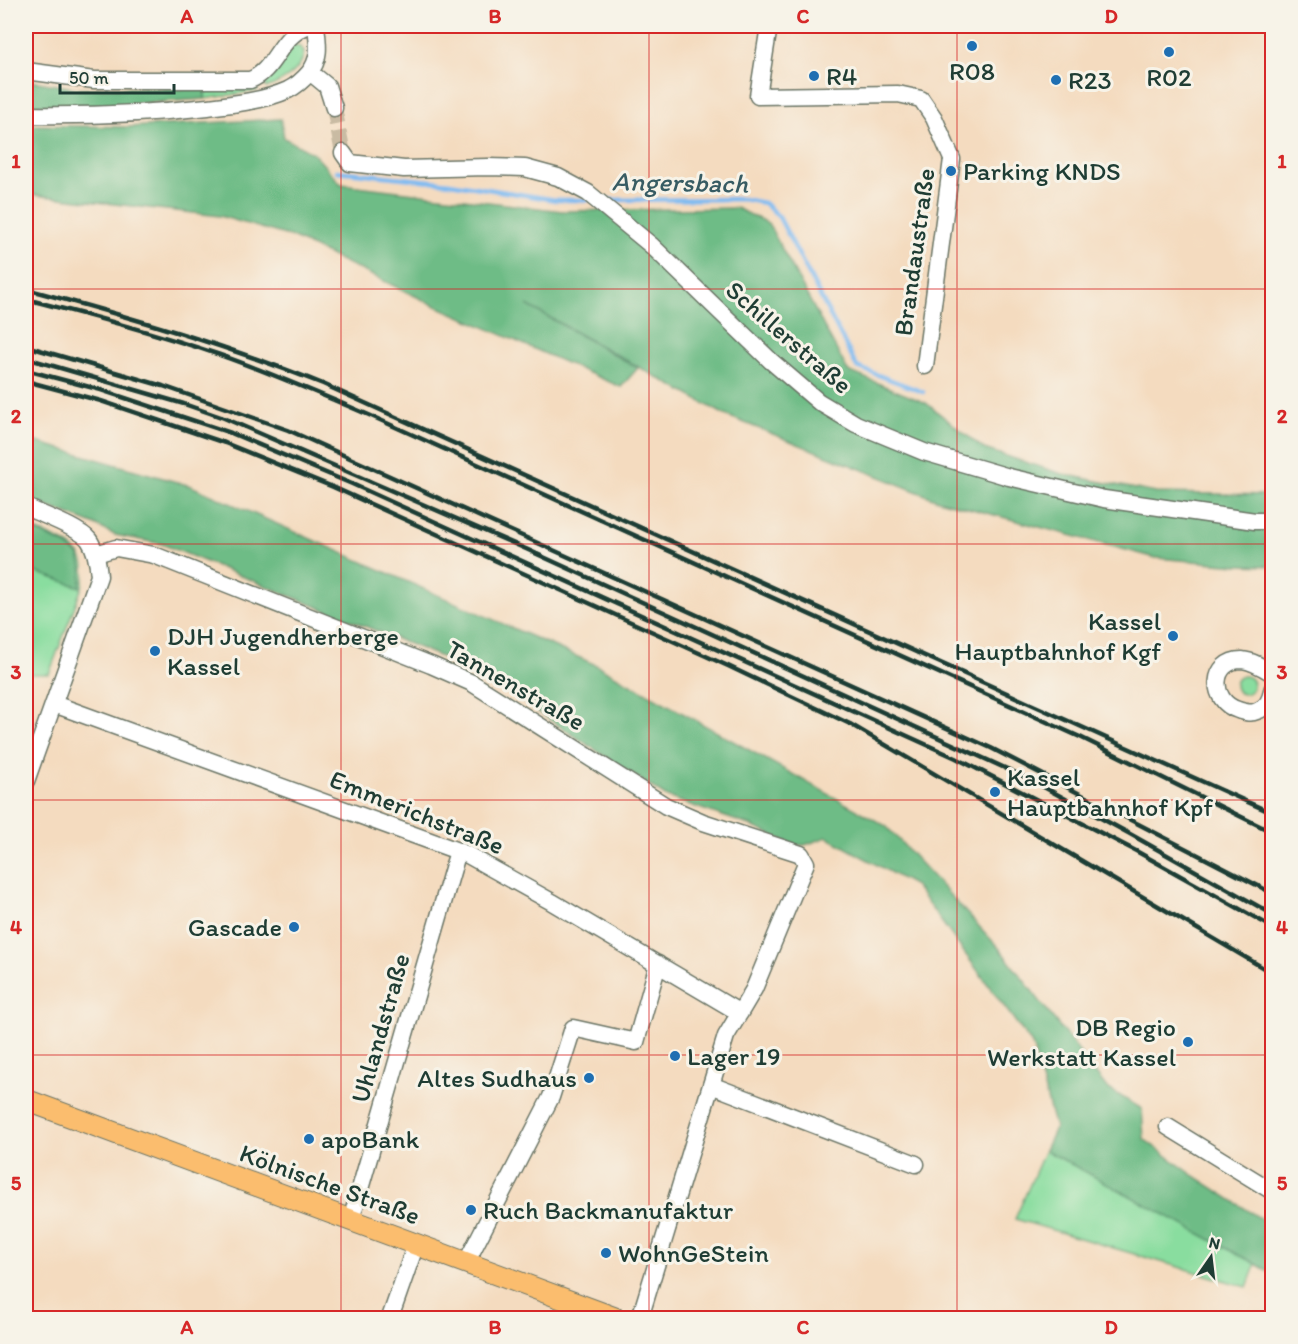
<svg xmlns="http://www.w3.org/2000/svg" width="1298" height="1344" viewBox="0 0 1298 1344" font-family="Itim,sans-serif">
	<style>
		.green { fill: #89dd9f; stroke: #548d6a; stroke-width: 1.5 }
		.forest { fill: #6ebc86; stroke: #467c5d; stroke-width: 1.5 }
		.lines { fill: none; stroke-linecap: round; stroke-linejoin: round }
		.stream { stroke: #7fbbf1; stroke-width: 4.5 }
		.minor-tunnel { stroke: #c9bba3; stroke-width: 16; stroke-dasharray: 16 8; stroke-linecap: butt }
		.minor-casing { stroke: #6a7465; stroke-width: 19 }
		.major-casing { stroke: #6a7465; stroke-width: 23 }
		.minor { stroke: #fff; stroke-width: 16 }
		.major { stroke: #fbbd6e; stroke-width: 21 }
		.rail { stroke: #1f3d34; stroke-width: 4.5 }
		.grid { fill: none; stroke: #d62828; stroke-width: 1.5; stroke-opacity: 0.55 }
		.poi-dot { fill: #1f6fb2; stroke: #f7f3e8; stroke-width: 2 }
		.labels { text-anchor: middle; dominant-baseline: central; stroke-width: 6; stroke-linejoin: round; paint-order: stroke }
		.poi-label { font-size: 26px; fill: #1f3d34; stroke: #f7f3e8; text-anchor: start }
		.street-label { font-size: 26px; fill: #1f3d34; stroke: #f7f3e8 }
		.water-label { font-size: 27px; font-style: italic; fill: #375c63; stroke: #f7f3e8 }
		.neatline { fill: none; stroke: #d62828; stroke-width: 2 }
		.grid-label { font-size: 20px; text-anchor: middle; font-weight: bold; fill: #d62828 }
	</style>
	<rect width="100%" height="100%" fill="#f7f3e8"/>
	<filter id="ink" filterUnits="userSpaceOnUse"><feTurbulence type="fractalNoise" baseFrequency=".0167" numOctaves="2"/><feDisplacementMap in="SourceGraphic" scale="12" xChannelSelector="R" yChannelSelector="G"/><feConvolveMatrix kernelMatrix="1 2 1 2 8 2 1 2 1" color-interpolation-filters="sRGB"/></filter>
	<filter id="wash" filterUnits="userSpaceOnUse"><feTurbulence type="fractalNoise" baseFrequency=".008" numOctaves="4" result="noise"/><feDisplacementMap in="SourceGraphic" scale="24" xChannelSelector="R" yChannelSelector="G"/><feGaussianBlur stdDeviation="1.35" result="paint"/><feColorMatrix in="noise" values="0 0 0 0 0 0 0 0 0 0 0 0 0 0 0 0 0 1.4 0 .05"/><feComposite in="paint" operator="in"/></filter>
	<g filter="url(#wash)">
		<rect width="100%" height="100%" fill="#f4dbbf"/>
		<path class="green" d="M293 45 300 47 304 52C302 71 282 82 266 88L264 82 274 74 289 47Z
			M255 85 257 91 205 99V89Z
			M26 526C40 532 77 544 82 559 86 568 84 578 82 587L49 674H26Z
			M1235 685a9 9 0 1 1 18 0a9 9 0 1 1-18 0Z
			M1045 1150 1256 1263 1247 1287 1015 1219Z"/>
		<path class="forest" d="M26 80 79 89 118 88 205 89V99L97 106 26 105Z
			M281 119 284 138 314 154 341 184 562 211 736 208 768 223 848 371 926 403 984 449 1062 474 1156 493 1272 495V566L1238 565 1156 558 938 500 725 415 527 305 638 368 621 387 434 305 292 237 220 216 26 194V125L128 127Z
			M26 439 191 486 596 665 886 826 999 948 1107 1088 1142 1109 1144 1139 1193 1175 1272 1226V1273L1045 1150 1055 1128 1032 1044 915 886 827 837 805 845H794L749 825 667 797 476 671 162 544 115 535 93 524 26 498Z
			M26 527 62 543 79 555 82 569 80 587 26 569Z"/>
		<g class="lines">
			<path class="stream" d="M337 171 450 183 556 200H588
				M605 200 743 199 764 203 779 217 857 367 923 392"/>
		</g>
	</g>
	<g filter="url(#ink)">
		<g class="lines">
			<path class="minor-tunnel" d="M334 108 343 153"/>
			<g class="minor-casing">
				<path id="minor" d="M769 26 758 96 898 94 921 99 934 118 952 159 925 366
					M26 71 94 80H250C276 70 278 37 307 26
					M310 72 327 86 334 108
					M26 115C87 116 147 114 208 107 234 104 263 101 288 90 296 86 303 80 309 73 321 59 318 43 316 26
					M343 153 350 163 404 169 488 167 525 168 558 177 588 193 652 246 771 361 819 402 856 424 924 452 1009 477 1104 499 1255 521H1272
					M26 507C40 514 80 528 89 540 96 550 98 563 99 576L26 781
					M96 554 116 548 154 555 431 665 472 683 666 806 703 822 801 854 806 863 754 989 726 1036 640 1318
					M1272 673C1264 668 1253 661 1242 660 1211 660 1209 701 1238 710 1245 712 1250 714 1257 711 1266 708 1271 699 1272 690
					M54 704 466 854 552 902 740 1013
					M711 1085 916 1164
					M1168 1127 1272 1191
					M351 1220 458 851
					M466 1263 551 1097 573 1028 636 1042 658 964
					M390 1318 416 1244"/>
			</g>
			<g class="major-casing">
				<path id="major" d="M26 1100 615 1318"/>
			</g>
			<use href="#minor" class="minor"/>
			<use href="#major" class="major"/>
			<path class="rail" d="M26 289C127 316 226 345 323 384L1272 813
				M26 299C91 316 156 333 220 355 271 373 320 394 369 415L1080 737 1272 832
				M26 346 163 386 288 430 991 748 1272 893
				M26 358 184 404 224 418 526 549 1029 779 1130 834 1272 914
				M26 370 101 390 231 433 352 484 956 758 1136 851 1272 927
				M26 381 101 401 225 443 333 487 728 666 850 724 1272 973"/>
		</g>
	</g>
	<path class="grid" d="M341 26V1318M649 26V1318M957 26V1318M26 289H1272M26 544H1272M26 800H1272M26 1055H1272"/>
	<g class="poi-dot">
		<circle cx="972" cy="46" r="6"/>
		<circle cx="1169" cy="52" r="6"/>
		<circle cx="814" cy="76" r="6"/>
		<circle cx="1056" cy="80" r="6"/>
		<circle cx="951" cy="171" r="6"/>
		<circle cx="1173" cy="636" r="6"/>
		<circle cx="155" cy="651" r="6"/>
		<circle cx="995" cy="792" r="6"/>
		<circle cx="294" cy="927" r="6"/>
		<circle cx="1188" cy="1042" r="6"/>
		<circle cx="675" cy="1056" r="6"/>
		<circle cx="589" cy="1078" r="6"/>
		<circle cx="309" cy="1139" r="6"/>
		<circle cx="471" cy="1210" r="6"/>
		<circle cx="606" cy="1253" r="6"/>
	</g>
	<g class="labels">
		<g class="poi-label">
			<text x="972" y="71" text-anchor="middle">R08</text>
			<text x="826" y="76">R4</text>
			<text x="1169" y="77" text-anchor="middle">R02</text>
			<text x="1068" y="80">R23</text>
			<text x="963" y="171">Parking KNDS</text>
			<text x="1161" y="621" text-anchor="end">Kassel<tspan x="1161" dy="30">Hauptbahnhof Kgf</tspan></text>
			<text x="167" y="636">DJH Jugendherberge<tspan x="167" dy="30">Kassel</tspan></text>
			<text x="1007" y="777">Kassel<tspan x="1007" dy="30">Hauptbahnhof Kpf</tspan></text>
			<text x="282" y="927" text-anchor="end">Gascade</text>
			<text x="1176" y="1027" text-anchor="end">DB Regio<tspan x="1176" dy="30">Werkstatt Kassel</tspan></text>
			<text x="687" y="1056">Lager 19</text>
			<text x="577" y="1078" text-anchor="end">Altes Sudhaus</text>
			<text x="321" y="1139">apoBank</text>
			<text x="483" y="1210">Ruch Backmanufaktur</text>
			<text x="618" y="1253">WohnGeStein</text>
		</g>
		<g class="street-label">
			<text transform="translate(914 252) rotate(-82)">Brandaustraße</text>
			<text transform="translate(789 337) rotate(41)">Schillerstraße</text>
			<text transform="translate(516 685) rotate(30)">Tannenstraße</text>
			<text transform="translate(417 812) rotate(22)">Emmerichstraße</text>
			<text transform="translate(380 1028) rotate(-74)">Uhlandstraße</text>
			<text transform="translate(330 1184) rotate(20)">Kölnische Straße</text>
		</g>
		<g class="water-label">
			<text transform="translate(680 182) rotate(1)">Angersbach</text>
		</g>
	</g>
	<rect width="1298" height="1344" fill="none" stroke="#f7f3e8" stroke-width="66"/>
	<g transform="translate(1211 1257) rotate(14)" stroke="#f7f3e8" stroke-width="4.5" paint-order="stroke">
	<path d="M0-4.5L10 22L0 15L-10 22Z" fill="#1f3d34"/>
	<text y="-9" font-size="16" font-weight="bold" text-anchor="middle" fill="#1f3d34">N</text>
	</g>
	<path d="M60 84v9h114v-9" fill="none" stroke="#1f3d34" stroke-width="3"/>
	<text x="69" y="84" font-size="18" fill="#1f3d34" stroke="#f7f3e8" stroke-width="4.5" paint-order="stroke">50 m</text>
	<rect x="33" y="33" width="1232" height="1278" class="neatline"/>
	<g class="grid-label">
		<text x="187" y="23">A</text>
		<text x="495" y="23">B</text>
		<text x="803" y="23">C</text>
		<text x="1111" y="23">D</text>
		<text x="16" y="168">1</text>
		<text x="1282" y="168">1</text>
		<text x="16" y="423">2</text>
		<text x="1282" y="423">2</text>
		<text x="16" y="679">3</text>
		<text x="1282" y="679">3</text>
		<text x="16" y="934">4</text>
		<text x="1282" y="934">4</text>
		<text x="16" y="1190">5</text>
		<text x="1282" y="1190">5</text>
		<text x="187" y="1334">A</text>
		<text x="495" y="1334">B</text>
		<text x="803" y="1334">C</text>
		<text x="1111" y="1334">D</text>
	</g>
</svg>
